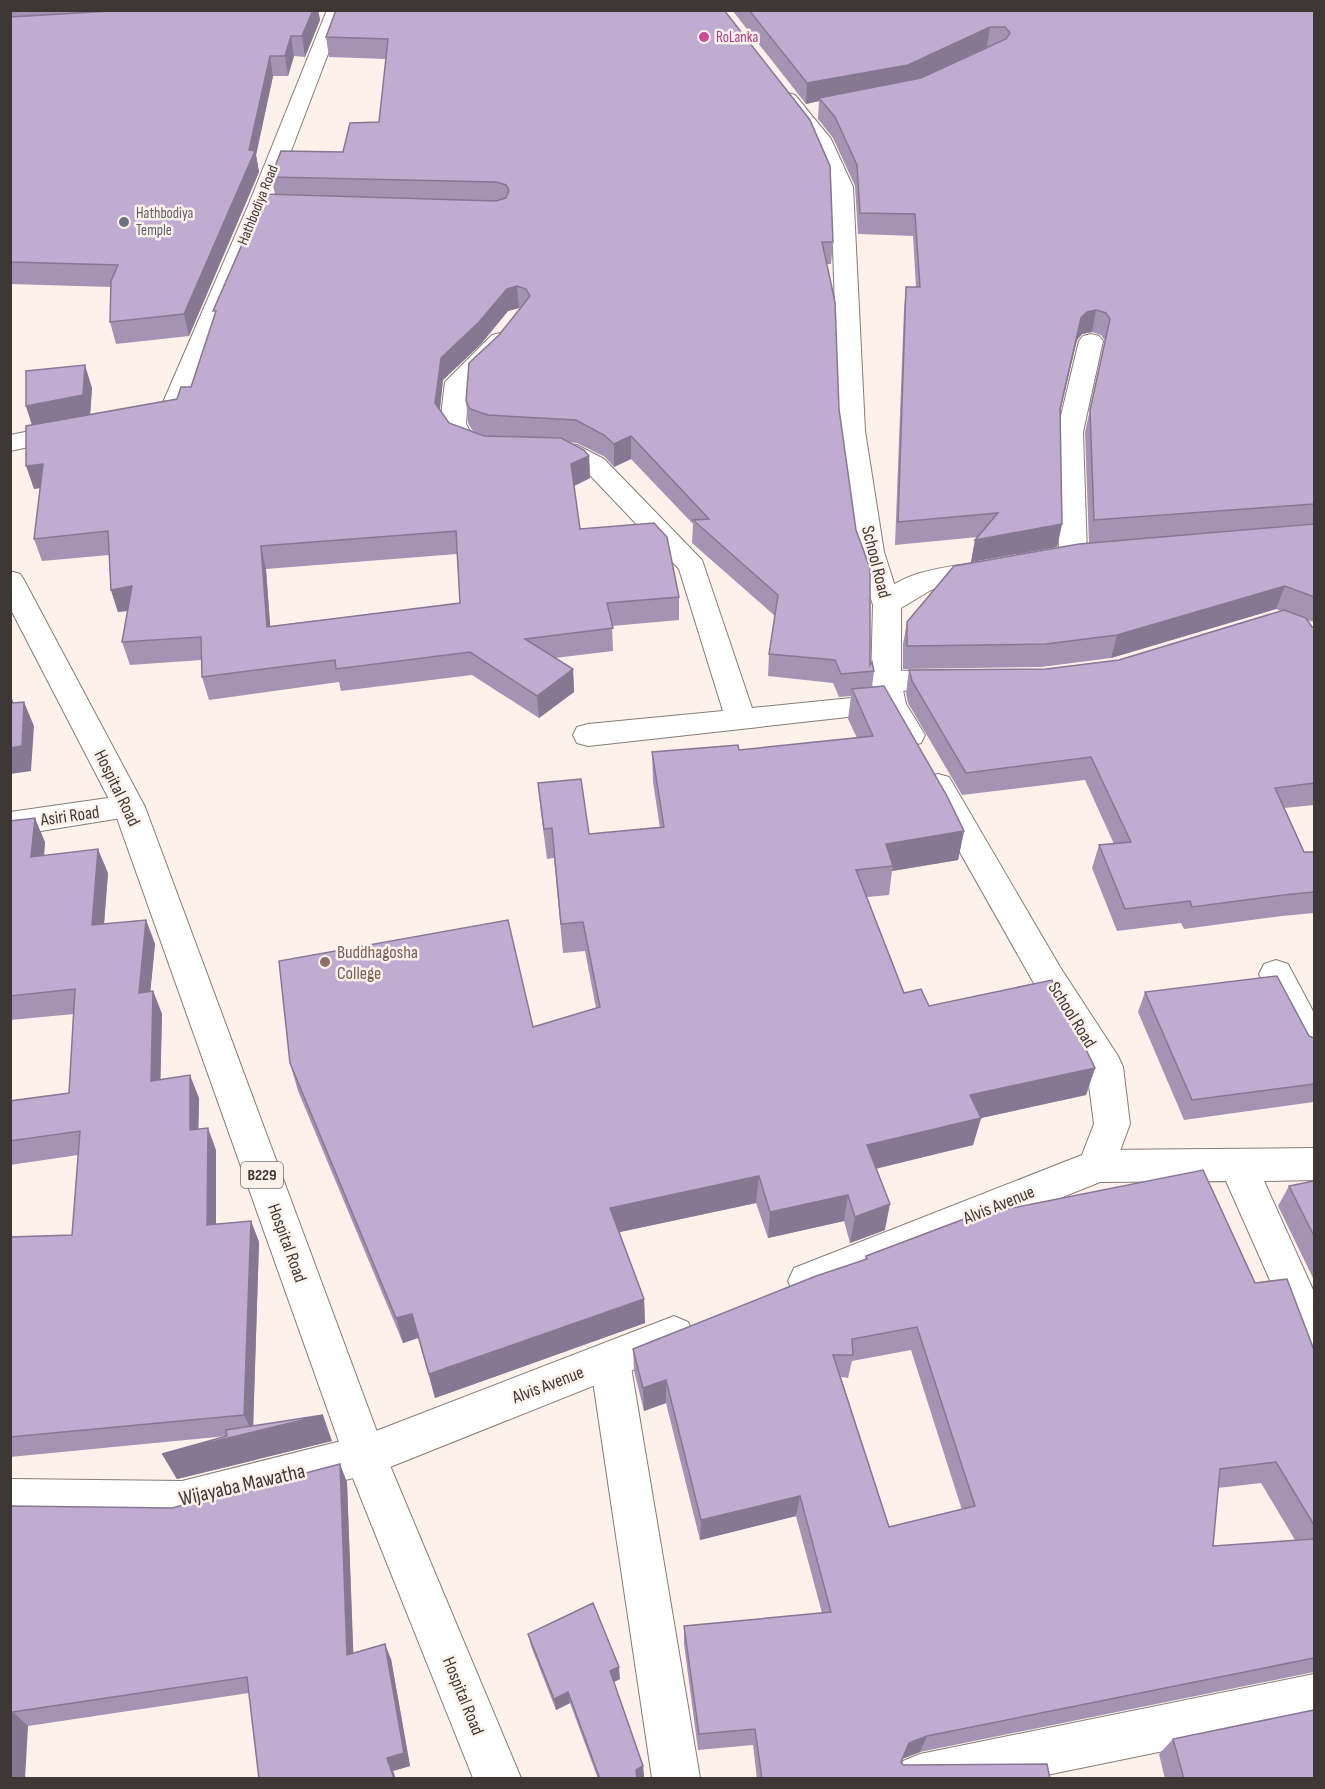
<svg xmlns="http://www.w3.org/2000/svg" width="1325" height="1789" viewBox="0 0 1325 1789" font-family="'Sofia Sans Condensed',sans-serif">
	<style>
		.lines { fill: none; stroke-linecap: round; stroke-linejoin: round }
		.street-casing { stroke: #857c76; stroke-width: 2 }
		.secondary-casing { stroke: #857c76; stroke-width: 2 }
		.primary-casing { stroke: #857c76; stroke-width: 2 }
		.street { fill: #fff; fill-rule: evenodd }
		.secondary { fill: #fff; fill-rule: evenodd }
		.primary { fill: #fff; fill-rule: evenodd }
		.wall { fill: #a593b4; fill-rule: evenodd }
		.shaded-wall { fill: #867892 }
		.building { fill: #c0abd1; stroke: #867892; stroke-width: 1.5; fill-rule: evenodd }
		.hotel-dot { fill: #d1479c; stroke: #fdf2eb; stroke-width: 2 }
		.worship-dot { fill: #6b7280; stroke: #fdf2eb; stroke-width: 2 }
		.education-dot { fill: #8d6e63; stroke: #fdf2eb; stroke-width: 2 }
		.labels { text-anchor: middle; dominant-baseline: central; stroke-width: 5; stroke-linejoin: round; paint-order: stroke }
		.far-hotel-label { font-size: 15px; fill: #b23c85; stroke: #fdf2eb; text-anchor: start }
		.far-street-label { font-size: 15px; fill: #3d3836; stroke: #fdf2eb }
		.far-worship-label { font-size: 15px; fill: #5b616d; stroke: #fdf2eb; text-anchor: start }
		.shield { fill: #fdf2eb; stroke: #77706c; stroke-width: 1.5 }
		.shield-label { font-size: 16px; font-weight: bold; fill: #3d3836 }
		.street-label { font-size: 18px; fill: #3d3836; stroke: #fdf2eb }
		.education-label { font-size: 18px; fill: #785e54; stroke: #fdf2eb; text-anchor: start }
		.near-street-label { font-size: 21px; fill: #3d3836; stroke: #fdf2eb }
	</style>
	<rect width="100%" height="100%" fill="#fdf2eb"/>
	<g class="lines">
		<g class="street-casing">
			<path id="street" d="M327 10 344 12 270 206 184 412 180 417C168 420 157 424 145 421L141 416 145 411 161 407 248 206Z
				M788 93 795 95 831 139 853 187 865 431 884 552 901 605 897 612 887 614 877 612 873 605 856 552 839 431 831 187 811 140 778 99 781 95Z
				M500 333 508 335 512 340 469 384 466 424 471 433 496 443 500 448 496 453 487 456 452 443 440 424 445 382 492 335Z
				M1091 334 1099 336 1103 341 1083 432 1087 555 1083 561 1073 564 1063 561 1059 555 1057 432 1079 341 1083 336Z
				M71 423 80 426 84 431 80 436 10 451V435Z
				M547 442 577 445 604 459 702 560 752 708 891 694 902 697 906 704 902 711 588 746 577 743 573 735 577 727 588 724 723 711 679 569 586 471 563 458 538 455 534 450 538 445Z
				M953 670 963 673 968 680 963 687 953 690 886 691 876 688 871 681 876 674 886 671Z
				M129 795 140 799 145 807 140 815 10 836V812Z
				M1276 960 1288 964 1314 1013V1059L1301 1055 1259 974 1264 964Z
				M1314 1148V1180L1264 1181 1314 1292V1354L1300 1348 1226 1181 1097 1182 1084 1178 1078 1166 1084 1154 1097 1150Z
				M610 1342 624 1347 630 1361 700 1778H652L590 1361 596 1347Z
				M365 1435 380 1441 386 1456 380 1471 182 1523 10 1521V1479L182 1481Z
				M1314 1674V1720L1032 1778H896L903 1761 920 1754Z"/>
		</g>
		<g class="secondary-casing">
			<path id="secondary" d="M988 561 998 564 1002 570 998 576 931 590 901 608V681L906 704 925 735 921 743 910 746 899 743 876 704 871 681 873 605C895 569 951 567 988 561Z
				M938 774 949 777 1060 967 1118 1056 1123 1067 1130 1124 1110 1178 808 1299 794 1294 788 1281 794 1268 1082 1155 1094 1124 1087 1070 1036 987 922 785 927 777Z
				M674 1316 688 1322 694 1335 688 1348 365 1477 350 1471 344 1456 350 1441Z"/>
		</g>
		<g class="primary-casing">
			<path id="primary" d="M10 571 20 574 24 580 145 807 386 1456 521 1778H473L344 1456 113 807 10 608Z"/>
		</g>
		<use href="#street" class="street"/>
		<use href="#secondary" class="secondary"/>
		<use href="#primary" class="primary"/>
	</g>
	<path class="wall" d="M10 10H318L320 20 305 57 294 56 288 76H273L256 155 259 172 189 336 116 344 110 322 111 287 10 284Z
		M336 10 833 242 831 264H826L839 409 870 665 874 671 872 687 964 831 958 860 892 871 889 895 867 897 904 993 929 1006 1095 1068 1086 1095 981 1118 973 1145 876 1168 885 1230 850 1243 844 1221 768 1238 756 1203 619 1232 644 1299 645 1323 435 1398 418 1338 403 1343 298 1091 290 1063 533 1027 596 1008 585 951 563 953 554 858 547 859 541 813 538 783 589 834 660 828 653 782 652 752 739 750 857 738 848 719 851 696 839 697 833 683 768 676 769 654 775 616 692 543 693 524 631 459 614 467 605 457 577 443 569 442 589 456 590 478 574 486 580 529 679 597V620L612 626 613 651 555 658 573 669 574 692 539 718 472 675 341 691 339 682 209 700 202 677V660L130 665 122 642 128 611 118 612 111 590 109 555 42 561 34 539 40 488 34 489 32 425 26 406 92 388 90 415 177 399 191 387 275 194 271 177 343 152 379 122 386 59 329 57 326 37ZM519 308H521L499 335 466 401 468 423 473 431 449 423 440 410 443 380 481 344 508 311ZM457 554 460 603 270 626 266 569Z
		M732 10H1314V622L1307 620 1312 627H1314V805L1284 808 1304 852H1314V913L1282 916 1184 929 1181 923 1117 931 1092 868 1099 845 1114 844 1085 780 962 795 908 703 906 693 909 670 1046 669 1119 660 1281 611 1276 609 1111 658 1041 667 903 669V644L907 622 1089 543 1085 432 1105 341 1101 335 1092 332 1082 334 1077 340 1060 412 1062 524 1057 547 971 562 975 540 978 537 895 545 904 309 906 287H916L913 236 858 234 855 186 833 138 818 119 819 101 806 104ZM987 47H989L921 79Z
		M10 821 45 842 44 855 108 873 104 924 146 920 155 944 150 991H153L162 1014 160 1080 199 1098 198 1129 216 1150V1224L251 1221 259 1242 253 1426 332 1441 177 1479 162 1454 227 1436 10 1457V1237L72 1235 78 1155 10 1165V1101L69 1093 74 1014 10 1020Z
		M1145 992 1314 1038V1102L1184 1120 1138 1012Z
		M1314 1181V1280L1278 1206 1289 1186Z
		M866 1256 1255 1283 1314 1350V1673V1672L920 1752 902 1759 901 1762 903 1765 1050 1779H757L753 1745 698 1750 684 1644V1626L822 1613 796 1516 700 1540 666 1403 644 1411 634 1371 633 1349 865 1259ZM911 1350 962 1510 889 1527 841 1377 848 1378 852 1361ZM1261 1483 1295 1540 1213 1546 1218 1488Z
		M347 1482 353 1653 391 1659 410 1766 393 1771 396 1779H259L249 1693 28 1726 10 1779V1506L172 1508Z
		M528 1634 620 1679 614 1682 643 1766 644 1777 639 1779H598L570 1703 556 1710 531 1646Z
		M1173 1739 1314 1779H1165L1159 1754Z"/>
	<path class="shaded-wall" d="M313 10H318L320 20 305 57 302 36Z
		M990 27 987 47 905 86 819 98V101L806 104 807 83Z
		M291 36 294 56 288 76 285 56Z
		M270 56 273 76 256 155 259 172 189 336 184 314 249 150Z
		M517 286 519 308 508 311 481 344 443 380 438 425 435 403 441 358 507 289Z
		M1096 310 1092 332 1082 334 1077 340 1055 431 1081 318 1087 312Z
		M85 365 92 388 90 417 33 428 26 406Z
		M631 436V459L614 467V444Z
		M589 456 590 478 572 487 571 464Z
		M43 464 50 486 34 489 26 466Z
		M1062 524 1057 547 971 562 975 540Z
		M261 546 266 569 272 650 267 627Z
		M132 586 139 609 118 612 111 590Z
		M1285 586 1276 609 1111 658 1117 635Z
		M573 669 574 692 539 718 537 696Z
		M24 702 34 726 31 771 10 774V748Z
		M35 818 45 842 42 881 31 857Z
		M964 831 958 860 892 871 893 866 886 844Z
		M98 849 108 873 102 949 92 925Z
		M146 920 155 944 148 1016 139 993Z
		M153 991 162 1014 160 1103 151 1081Z
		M1095 1068 1086 1095 981 1118 973 1145 863 1172 867 1145 970 1095Z
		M190 1075 199 1098 198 1152 190 1130Z
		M208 1128 216 1150V1246L207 1225Z
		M759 1176 756 1203 611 1234 610 1208Z
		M848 1195 844 1221 768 1238 770 1212Z
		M890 1204 885 1230 850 1243 855 1217Z
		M251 1221 259 1242 253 1432 323 1415 332 1441 177 1479 162 1454 252 1432 244 1415Z
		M644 1299 645 1323 435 1398 429 1374Z
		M412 1314 418 1338 403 1343 396 1318Z
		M666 1380V1403L644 1411 643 1388Z
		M340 1464 347 1482 354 1670 347 1655Z
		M800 1496 796 1516 700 1540 701 1520Z
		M385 1644 391 1659 410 1766 393 1771 396 1779H394L387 1758Z
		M619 1667 620 1679 611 1683 610 1671Z
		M568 1692 570 1703 556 1710 554 1699Z
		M13 1712 28 1726 25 1779H10V1748Z
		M927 1736 920 1752 902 1759 909 1743Z
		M643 1766 644 1777 639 1779H636V1770Z"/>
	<path class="building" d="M129 10H313L302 36H291L285 56H270L249 150 255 151 184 314 110 322 111 281 118 265 10 262V17Z
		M336 10H724L810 120 830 166 833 242H822L835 302 839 409 856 530 870 568V665L872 662 874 671 841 674 835 660 769 654 778 595 693 520 709 519 631 436 614 444 604 435 576 420 488 415 470 409 466 401 469 363 499 335 530 296 526 289 517 286 507 289 479 322 441 358 435 403 449 423 484 436 561 438 584 450 589 456 571 464 580 529 654 523 667 537 679 597 607 603 613 628 525 639 573 669 537 696 470 652 336 669 335 660 202 677 201 637 122 642 132 586 111 590 108 531 34 539 43 464 26 466V426L177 399 181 387H191L216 311H213L264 194 496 201 506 198 509 190 506 185 496 182 271 177 281 151 343 152 350 123 379 122 388 39 326 37ZM456 531 460 603 267 627 261 546Z
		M749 10H1314V504L1094 520 1090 410 1110 319 1106 313 1096 310 1087 312 1081 318 1060 409 1062 524 975 540 998 513 898 522 906 287H920L915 214 860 213 857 165 835 117 819 98 921 78 1006 39 1010 33 1005 27H990L908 65 807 83Z
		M85 365 83 395 26 406V371Z
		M1314 524V597L1285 586 1117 635 1046 644 907 646V622L954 566 1079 544Z
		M1284 610 1306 618 1312 627H1314V783L1275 788 1304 852H1314V892L1292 894 1192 907 1190 901 1125 909 1099 845 1131 842 1091 757 966 773 912 681 909 670 1046 669 1119 660Z
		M884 686 947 796 964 831 886 844 893 866 856 870 904 993 921 989 929 1006 1052 980 1095 1068 970 1095 981 1118 867 1145 890 1204 855 1217 848 1195 770 1212 759 1176 610 1208 644 1299 429 1374 412 1314 396 1318 290 1063 279 961 508 920 533 1027 600 1007 583 922 561 924 552 828 544 829 538 783 581 779 589 834 664 827 652 752 738 745 739 750 873 736 852 689Z
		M10 696 13 703 24 702 22 746 10 748Z
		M35 818 31 857 98 849 92 925 146 920 139 993 153 991 151 1081 190 1075V1130L208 1128 207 1225 251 1221 244 1415 10 1437V1237L72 1235 80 1131 10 1141V1101L69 1093 75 989 10 996V821Z
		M1277 976 1309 1036 1314 1038V1084L1192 1100 1145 992Z
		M1203 1170 1255 1283 1287 1279 1314 1350V1525L1276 1462 1220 1469 1213 1546 1314 1539V1658L927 1736 909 1743 901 1762 903 1765 1047 1764 1050 1779H762L755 1729 699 1734 684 1626 831 1612 800 1496 701 1520 666 1380 643 1388 633 1349 816 1276 867 1259 866 1256 972 1216ZM917 1327 975 1506 889 1527 833 1355H853L852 1339Z
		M1314 1181V1236L1289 1186Z
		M323 1415 162 1454 227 1436 226 1430Z
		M340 1464 347 1655 385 1644 404 1753 387 1758 394 1779H259L247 1677 13 1712 10 1748V1506L172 1508Z
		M593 1603 619 1667 610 1671 643 1766 636 1770 637 1779H600L568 1692 554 1699 528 1634Z
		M1314 1710V1779H1184L1173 1739Z"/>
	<circle class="hotel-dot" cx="704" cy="37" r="6"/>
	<circle class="worship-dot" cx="124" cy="222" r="6"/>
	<circle class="education-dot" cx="325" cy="962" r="6"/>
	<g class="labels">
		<g class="far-hotel-label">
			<text x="716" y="37">RoLanka</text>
		</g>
		<g class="far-street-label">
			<text transform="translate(258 205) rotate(-68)">Hathbodiya Road</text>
		</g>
		<g class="far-worship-label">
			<text x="136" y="213">Hathbodiya<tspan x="136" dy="17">Temple</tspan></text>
		</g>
		<rect class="shield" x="241" y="1162" width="42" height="26" rx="4.5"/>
		<g class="shield-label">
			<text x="262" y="1175">B229</text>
		</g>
		<g class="street-label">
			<text transform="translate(876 562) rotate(76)">School Road</text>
			<text transform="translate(117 788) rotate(64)">Hospital Road</text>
			<text transform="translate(70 816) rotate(-8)">Asiri Road</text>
			<text transform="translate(1072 1015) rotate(58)">School Road</text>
			<text transform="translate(999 1205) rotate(-22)">Alvis Avenue</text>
			<text transform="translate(287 1243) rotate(70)">Hospital Road</text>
			<text transform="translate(548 1385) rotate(-21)">Alvis Avenue</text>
			<text transform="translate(463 1696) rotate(68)">Hospital Road</text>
		</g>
		<g class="education-label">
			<text x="337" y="952">Buddhagosha<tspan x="337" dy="21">College</tspan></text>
		</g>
		<g class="near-street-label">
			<text transform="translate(242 1485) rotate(-13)">Wijayaba Mawatha</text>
		</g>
	</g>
	<rect width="1325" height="1789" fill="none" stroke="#3d3836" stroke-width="24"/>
</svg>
